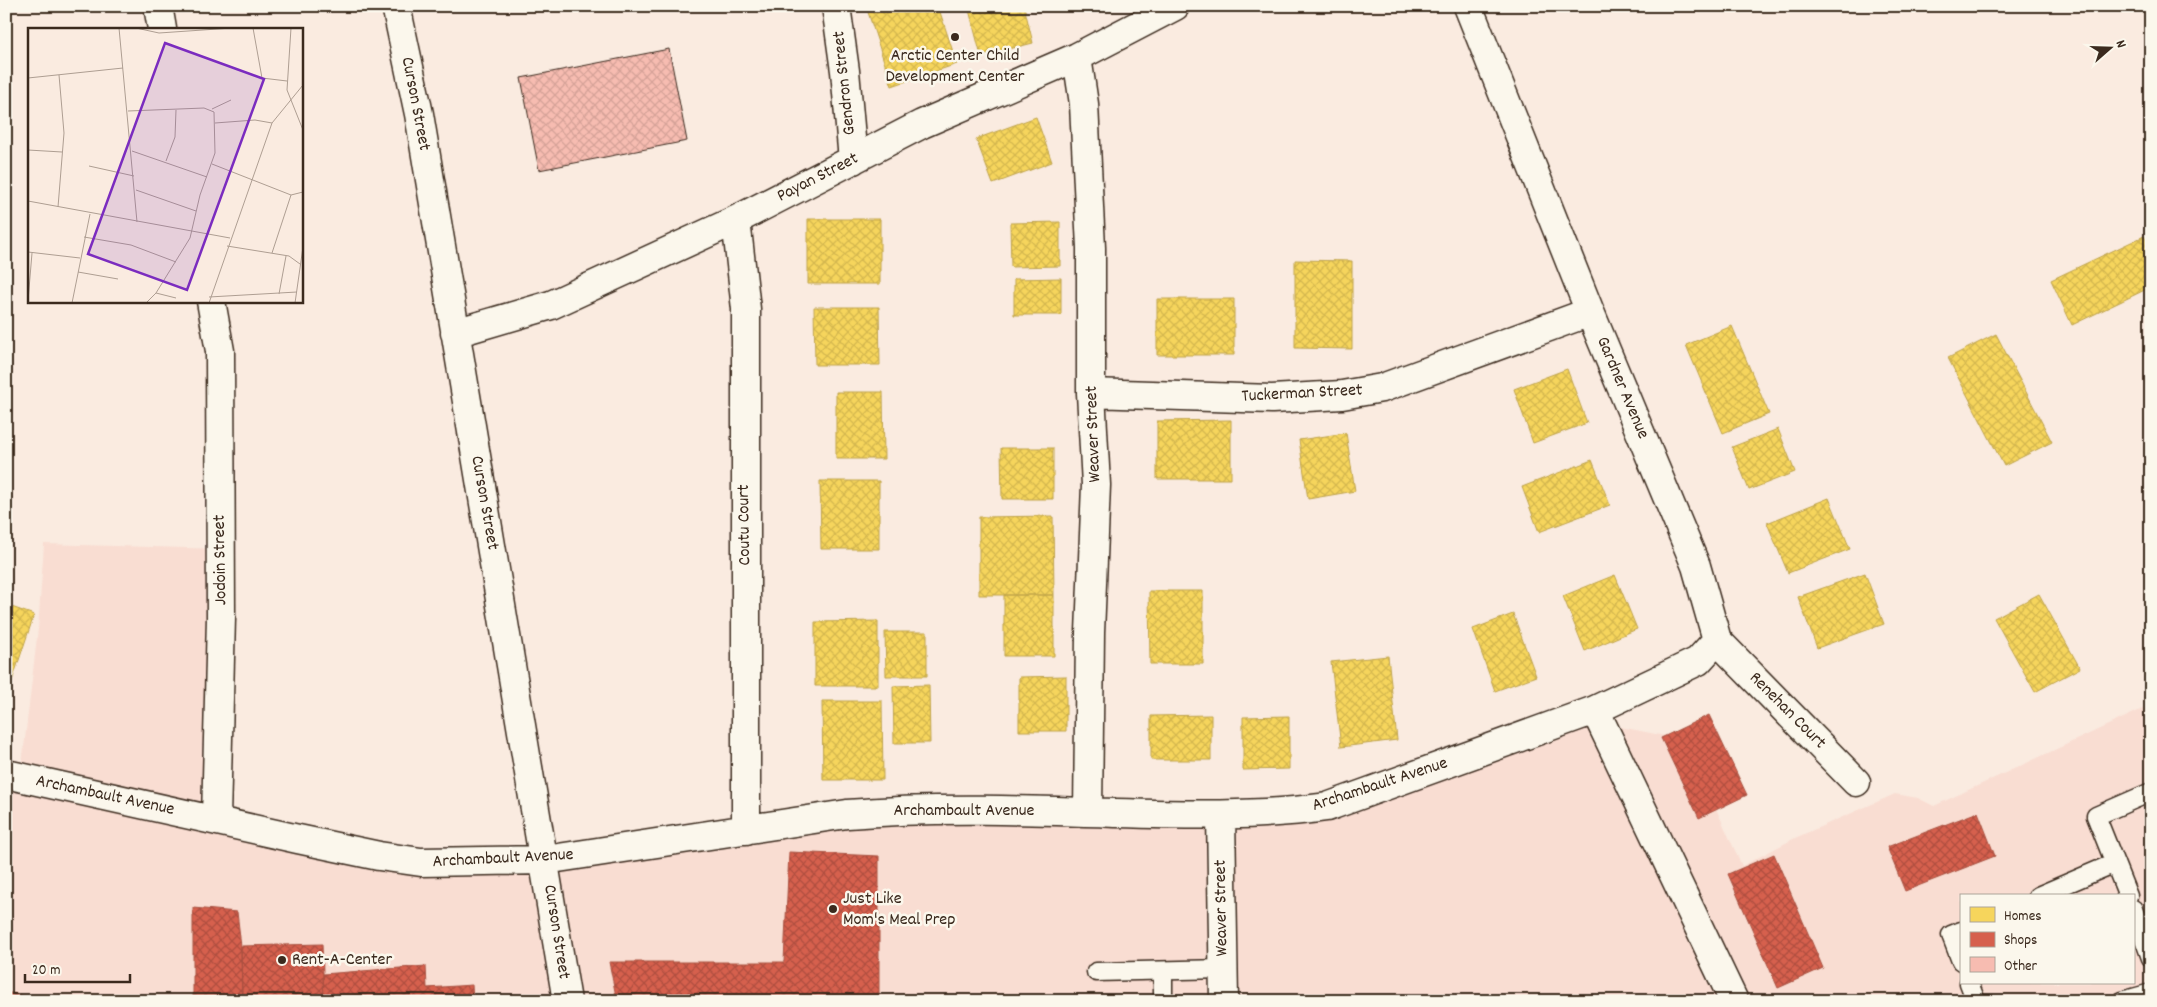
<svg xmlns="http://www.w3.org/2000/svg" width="2157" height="1007" viewBox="0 0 2157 1007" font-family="Dekko,sans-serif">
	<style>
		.built { fill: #f9ddd2; fill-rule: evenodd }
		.homes { fill: url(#homes-cross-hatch); stroke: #bea249 }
		.shops { fill: url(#shops-cross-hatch); stroke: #a8503f }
		.building { fill: url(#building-cross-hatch); stroke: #3b2a1e }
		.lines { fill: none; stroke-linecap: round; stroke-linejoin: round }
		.service-casing { stroke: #3b2a1e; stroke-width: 21 }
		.minor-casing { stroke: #3b2a1e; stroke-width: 31 }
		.service { stroke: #fbf7ec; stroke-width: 18 }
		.minor { stroke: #fbf7ec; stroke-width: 28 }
		.poi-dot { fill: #3b2a1e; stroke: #fbf7ec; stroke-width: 2 }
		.labels { text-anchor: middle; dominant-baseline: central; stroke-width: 5; stroke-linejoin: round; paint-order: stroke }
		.poi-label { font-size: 18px; fill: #3b2a1e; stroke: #fbf7ec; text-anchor: start }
		.street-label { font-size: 18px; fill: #3b2a1e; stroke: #fbf7ec }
		.inset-road { fill: none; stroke: #ae9e92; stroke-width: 1 }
		.view { fill: #7b2cbf; fill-opacity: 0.15; stroke: #7b2cbf; stroke-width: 2.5 }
		.inset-edge { fill: none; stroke: #3b2a1e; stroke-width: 2.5 }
	</style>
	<defs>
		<pattern id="homes-cross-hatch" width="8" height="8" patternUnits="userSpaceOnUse" patternTransform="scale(1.25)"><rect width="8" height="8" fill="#f6d55c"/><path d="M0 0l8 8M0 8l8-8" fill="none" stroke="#d4b750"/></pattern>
		<pattern id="shops-cross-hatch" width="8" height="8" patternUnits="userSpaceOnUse" patternTransform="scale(1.25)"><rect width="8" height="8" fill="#d6604d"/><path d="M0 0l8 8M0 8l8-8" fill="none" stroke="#af4f3f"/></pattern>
		<pattern id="building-cross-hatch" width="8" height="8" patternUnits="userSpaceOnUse" patternTransform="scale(1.25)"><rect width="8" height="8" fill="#f7bcb1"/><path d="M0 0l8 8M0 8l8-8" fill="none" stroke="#d5a298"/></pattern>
	</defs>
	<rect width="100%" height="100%" fill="#faebe0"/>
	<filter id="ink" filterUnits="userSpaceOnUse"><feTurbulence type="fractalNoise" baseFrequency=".02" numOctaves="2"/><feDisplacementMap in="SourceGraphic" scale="10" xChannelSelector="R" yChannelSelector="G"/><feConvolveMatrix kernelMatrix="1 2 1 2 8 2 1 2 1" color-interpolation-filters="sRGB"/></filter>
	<g filter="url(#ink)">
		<path class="built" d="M44 544 223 549 221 821 476 861 890 810H1319L1592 714 1616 726 1685 740 1742 866 1795 838 1895 794 1918 798 1934 806 2151 705V1001H6V762L22 764 38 629ZM1961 896H2133V983H1961Z"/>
		<path class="homes" d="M866 6H938L957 64 892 86Z
			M968 6H1024L1033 43 981 56Z
			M1036 117 1052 162 993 184 976 139Z
			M808 219H880V284H808Z
			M1060 222V266L1011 267 1010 223Z
			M2144 236 2151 249V287L2072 325 2051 280Z
			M1295 260 1352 261V349L1295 348Z
			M1061 278V315H1014V279Z
			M1157 299H1234V355H1157Z
			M814 307H879L880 365H815Z
			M1732 326 1769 414 1723 433 1686 345Z
			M1996 334 2052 442 2004 466 1948 358Z
			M1567 369 1587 423 1533 443 1514 389Z
			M836 392H883L884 459H836Z
			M1231 420V479H1157V421Z
			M1778 429 1795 472 1749 490 1732 447Z
			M1346 433 1355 491 1308 499 1299 440Z
			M1001 448H1053V499H1002Z
			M1592 460 1610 505 1539 532 1522 487Z
			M820 481H879V549H821Z
			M1829 498 1850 549 1788 573 1767 523Z
			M1053 516 1054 595H979V517Z
			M1865 573 1884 624 1817 648 1798 597Z
			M1615 575 1637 629 1585 651 1563 596Z
			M1149 591H1203V664H1150Z
			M2039 594 2080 668 2035 692 1994 618Z
			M1004 595H1054V656H1004Z
			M6 605 34 615 6 699Z
			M1513 614 1536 676 1495 691 1473 629Z
			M878 621V686H815V622Z
			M885 632H927V676H886Z
			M1388 656 1397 740 1341 747 1331 662Z
			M1066 676V731H1019V677Z
			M929 685 930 743H894L893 686Z
			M822 701H882L883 780H823Z
			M1211 715V760H1151V716Z
			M1289 716V769L1243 770V717Z"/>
		<path class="shops" d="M1709 715 1747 795 1699 818 1661 738Z
			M1978 812 1995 856 1905 891 1887 847Z
			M789 852 879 856V1001H617L609 962H784Z
			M1774 854 1823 968 1778 988 1728 874Z
			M193 908 237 912 241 946 242 1001H193Z
			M322 944 324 1001H242L241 946Z
			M426 966 427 988 472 985 473 1001H324L323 974Z
			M6 992 49 1001H6Z"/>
		<path class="building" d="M669 49 687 141 539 170 521 78Z"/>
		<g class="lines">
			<g class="service-casing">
				<path id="service" d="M2038 896 2115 863
					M2128 896 2096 816 2151 792
					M2133 909 2151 958
					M1961 931 1951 935 1961 961
					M1096 972 1224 969
					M1969 983 1976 1001
					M1163 1001V972
					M2122 1001 2151 993"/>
			</g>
			<g class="minor-casing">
				<path id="minor" d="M158 6 162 29
					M396 6 419 114 567 1001
					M836 6 845 71 853 160
					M1077 57 1084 104 1091 248V393L1096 485 1090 633 1088 812
					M736 220 746 309V830
					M211 301 220 351 221 617 216 819
					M455 333 551 305 736 220 922 124 1077 57 1175 6
					M1091 393 1272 399 1342 395 1382 388 1590 312
					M1717 640 1856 782
					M1595 710 1734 1001
					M6 774 298 839 379 856 421 862 545 860 847 814C936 807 1026 810 1115 813 1186 815 1256 817 1327 807L1595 710 1698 661 1717 640 1696 566 1590 312 1468 6
					M1221 815 1224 1001"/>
			</g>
			<use href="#service" class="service"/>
			<use href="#minor" class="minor"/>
		</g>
	</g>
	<g class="poi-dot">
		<circle cx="955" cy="37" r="5"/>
		<circle cx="833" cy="909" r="5"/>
		<circle cx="282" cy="960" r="5"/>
	</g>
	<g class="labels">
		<g class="poi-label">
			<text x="955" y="56" text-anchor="middle">Arctic Center Child<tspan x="955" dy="21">Development Center</tspan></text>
			<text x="843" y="899">Just Like<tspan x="843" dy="21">Mom's Meal Prep</tspan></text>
			<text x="292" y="960">Rent-A-Center</text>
		</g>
		<g class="street-label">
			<text transform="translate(845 83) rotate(-96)">Gendron Street</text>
			<text transform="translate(415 104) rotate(79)">Curson Street</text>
			<text transform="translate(818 178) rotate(-27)">Payan Street</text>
			<text transform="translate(1622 388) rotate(67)">Gardner Avenue</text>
			<text transform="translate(1302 394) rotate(-3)">Tuckerman Street</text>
			<text transform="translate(1094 434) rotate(-92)">Weaver Street</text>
			<text transform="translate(484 503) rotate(80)">Curson Street</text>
			<text transform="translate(745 525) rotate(-91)">Coutu Court</text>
			<text transform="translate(221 560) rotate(-91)">Jodoin Street</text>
			<text transform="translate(1787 711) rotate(45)">Renehan Court</text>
			<text transform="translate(1380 785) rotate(-18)">Archambault Avenue</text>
			<text transform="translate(105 796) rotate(12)">Archambault Avenue</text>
			<text x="964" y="811">Archambault Avenue</text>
			<text transform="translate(503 859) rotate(-3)">Archambault Avenue</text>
			<text transform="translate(1222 908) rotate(-91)">Weaver Street</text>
			<text transform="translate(556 932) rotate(81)">Curson Street</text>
		</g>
	</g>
	<g transform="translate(28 28)">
		<rect width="275" height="275" fill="#faebe0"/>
		<path class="inset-road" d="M91 0 109 194M108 0 131 5 204 0M225 0 234 50 259 53M263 0 259 62 275 102M0 50 95 40M184 81 203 72M100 83 176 80 186 84 187 125 172 167 162 210 128 265 118 275M187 95 227 92 244 95M0 122 34 124M104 123 179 149M138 133 147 109 148 82M184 136 263 167 275 164M61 138 106 148M108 162 168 183M0 173 202 210M30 179 36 105 31 47M56 209 103 217 148 234M199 218 261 228 272 236M0 224 52 230M244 225 263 167M50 244 90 251M128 265 148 270M251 266 258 228M181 269 269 264M0 273 4 225M44 275 62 186M181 275 244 95 275 57M267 275 275 219"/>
		<path class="view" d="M137 15 236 51 159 262 60 226Z"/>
		<rect width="275" height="275" class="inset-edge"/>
	</g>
	<rect width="2157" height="1007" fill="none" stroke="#fbf7ec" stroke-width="25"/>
	<rect x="12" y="12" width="2132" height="982" fill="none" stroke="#3b2a1e" stroke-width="2" filter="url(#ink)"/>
	<rect x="1960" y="894" width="175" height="90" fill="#fbf7ec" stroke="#aea59a"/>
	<rect x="1970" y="907" width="25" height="15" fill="#f6d55c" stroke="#aea59a"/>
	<text x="2004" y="920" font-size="15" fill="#3b2a1e">Homes</text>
	<rect x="1970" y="932" width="25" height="15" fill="#d6604d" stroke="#aea59a"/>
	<text x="2004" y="944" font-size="15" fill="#3b2a1e">Shops</text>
	<rect x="1970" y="957" width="25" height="15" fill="#f7bcb1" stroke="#aea59a"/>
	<text x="2004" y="970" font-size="15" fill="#3b2a1e">Other</text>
	<g transform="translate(2110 48) rotate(70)" stroke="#fbf7ec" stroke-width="4" paint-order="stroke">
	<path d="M0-4L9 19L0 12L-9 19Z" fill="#3b2a1e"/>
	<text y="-8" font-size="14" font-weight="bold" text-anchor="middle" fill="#3b2a1e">N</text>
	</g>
	<path d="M25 974v8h105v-8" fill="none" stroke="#3b2a1e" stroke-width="2.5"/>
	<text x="32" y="974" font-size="15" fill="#3b2a1e" stroke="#fbf7ec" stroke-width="4" paint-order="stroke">20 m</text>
</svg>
